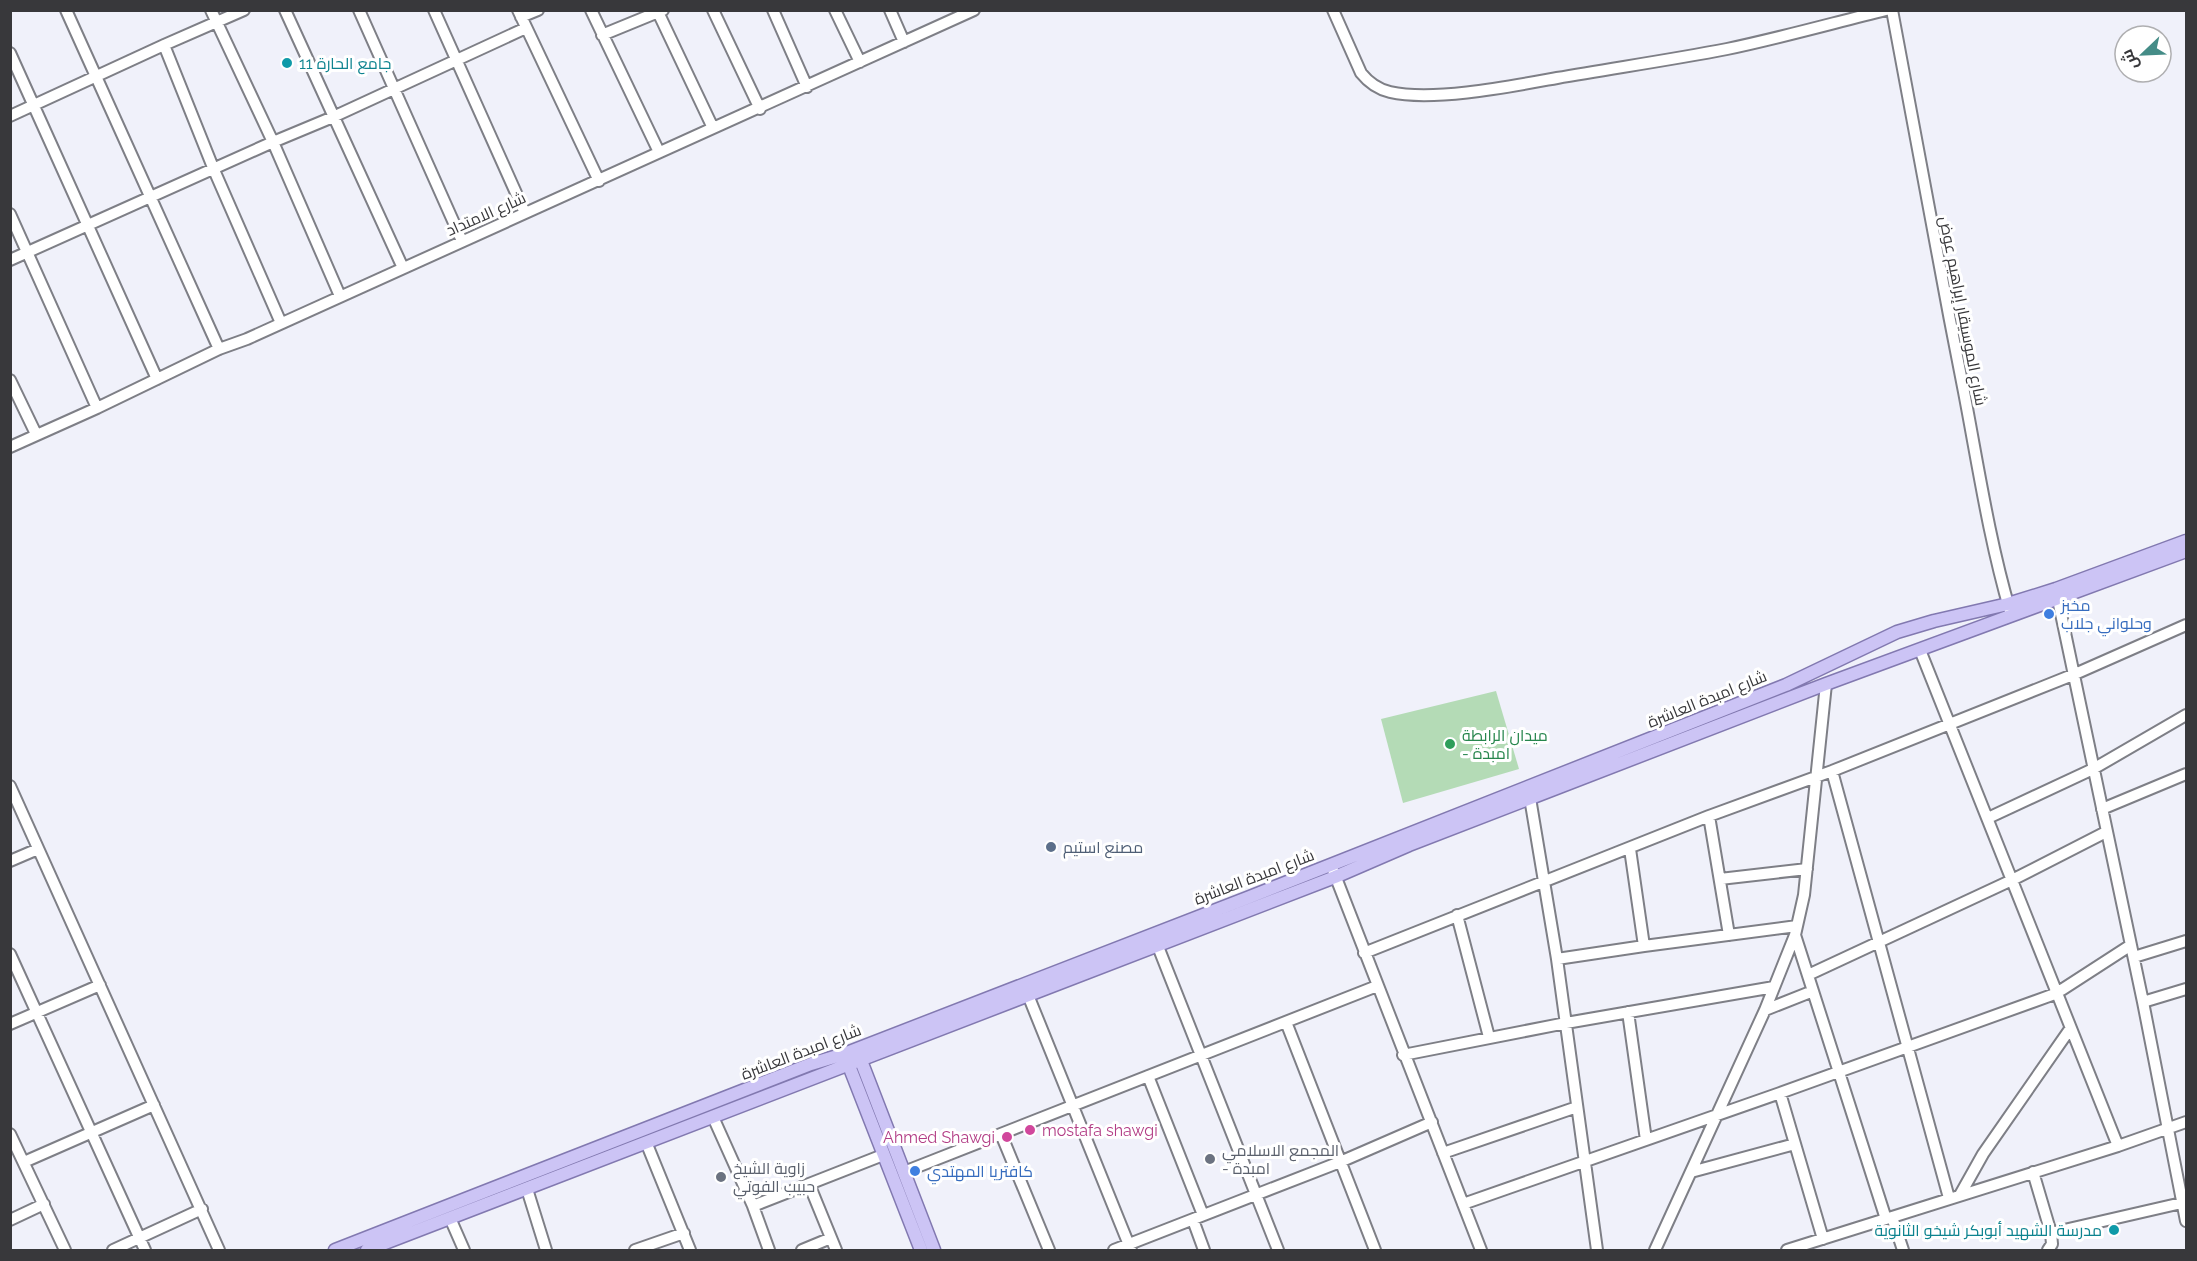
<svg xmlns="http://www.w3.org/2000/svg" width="2197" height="1261" viewBox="0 0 2197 1261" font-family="Raleway,Cairo,sans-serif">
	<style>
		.green { fill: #b4dbb6 }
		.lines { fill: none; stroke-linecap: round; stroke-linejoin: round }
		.minor-casing { stroke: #7e7f86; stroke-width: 14 }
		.major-casing { stroke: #8279b0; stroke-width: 15 }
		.minor { stroke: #fff; stroke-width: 10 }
		.major { stroke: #ccc4f5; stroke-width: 12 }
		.culture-dot { fill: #0f9aa8; stroke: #fff; stroke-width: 2 }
		.shop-dot { fill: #3f7fe0; stroke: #fff; stroke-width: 2 }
		.leisure-dot { fill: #2e9e5b; stroke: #fff; stroke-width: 2 }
		.service-dot { fill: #5c6f8a; stroke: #fff; stroke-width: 2 }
		.hotel-dot { fill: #d1479c; stroke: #fff; stroke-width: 2 }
		.worship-dot { fill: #6b7280; stroke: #fff; stroke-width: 2 }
		.labels { text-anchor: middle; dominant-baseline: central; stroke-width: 6; stroke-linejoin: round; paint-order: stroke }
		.culture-label { font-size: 16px; fill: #0d838f; stroke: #fff; text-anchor: start }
		.street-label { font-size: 16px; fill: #38383b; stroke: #fff }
		.shop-label { font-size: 16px; fill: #366cbe; stroke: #fff; text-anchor: start }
		.leisure-label { font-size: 16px; fill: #27864d; stroke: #fff; text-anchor: start }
		.service-label { font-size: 16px; fill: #4e5e75; stroke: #fff; text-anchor: start }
		.hotel-label { font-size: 16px; fill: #b23c85; stroke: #fff; text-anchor: start }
		.worship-label { font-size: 16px; fill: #5b616d; stroke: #fff; text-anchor: start }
	</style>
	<rect width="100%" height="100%" fill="#f0f1fa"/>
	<path class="green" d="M1496 691 1519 769 1403 803 1381 719Z"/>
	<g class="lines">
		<g class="minor-casing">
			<path id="minor" d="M66 10 219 349
				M211 10 273 142 340 296
				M285 10 403 268
				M359 10 462 241
				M434 10 525 213
				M518 10 599 181
				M591 10 659 152
				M657 10 713 128
				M713 10 760 109
				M773 10 807 87
				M835 10 860 62
				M890 10 904 42
				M1333 10 1361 73C1369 83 1377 89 1390 92 1433 102 1513 86 1557 78 1614 68 1670 60 1727 49 1780 38 1833 23 1886 10
				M1892 10C1915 138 1939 265 1964 392 1978 465 1989 539 2010 611
				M521 17 538 10
				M602 35 663 10
				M164 45 214 170 281 323
				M10 53 157 379
				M10 116 164 45 244 10
				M10 214 97 408
				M10 260 273 142 333 117 526 28
				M10 380 36 434
				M10 447 97 408 219 349 247 339 974 10
				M2056 590 2143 1002 2186 1221
				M1920 650 2118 1146
				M1832 771 1949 1198
				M10 786 219 1250
				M1530 798 1557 959 1597 1250
				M2102 809 2186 774
				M1709 816 1729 935
				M1988 818 2093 769 2186 715
				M1630 849 1644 946
				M10 861 38 849
				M1333 870 1481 1250
				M1720 879 1807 869
				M1457 915 1489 1037
				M1795 935 1886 1219
				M1157 944 1278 1250
				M1364 953 1709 816 1832 771 2075 674 2186 625
				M10 954 145 1250
				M2134 957 2186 941
				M1557 959 1644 946 1797 926
				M1808 975 2012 880 2106 832
				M1028 995 1131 1250
				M2143 1002 2186 989
				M1765 1010 1813 991
				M1628 1012 1646 1140
				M1286 1022 1375 1250
				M10 1024 100 985
				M1403 1055 1566 1023 1774 987
				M1148 1076 1203 1215
				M1780 1093 1823 1239
				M713 1117 753 1206 769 1250
				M10 1134 65 1250
				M1001 1134 1049 1250
				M646 1142 690 1250
				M1443 1153 1577 1107
				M24 1162 154 1105
				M904 1172 1377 986
				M1691 1172 1795 1144
				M2033 1172 2051 1233 2052 1244 2048 1250
				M809 1184 836 1250
				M527 1189 546 1250
				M1960 1195 1983 1154 2070 1029
				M1463 1204 1780 1093 2052 995 2063 989 2131 945
				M753 1206 883 1155
				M1892 1217 1903 1250
				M450 1218 464 1250
				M10 1220 44 1204
				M1193 1220 1204 1250
				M2051 1233 2186 1202
				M113 1250 202 1209
				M635 1250 684 1233
				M802 1250 831 1238
				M1114 1250 1340 1162 1432 1122
				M1655 1250 1765 1010 1795 935 1804 895 1826 684
				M1787 1250 2118 1146 2186 1122"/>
		</g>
		<g class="major-casing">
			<path id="major" d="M858 1053 934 1250
				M846 1058 921 1250
				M335 1250 811 1064 844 1054 1247 898 1786 685 1897 632 1934 621 2008 604 2056 589 2186 541
				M367 1250 1335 877 1409 845 1826 684 2186 551"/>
		</g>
		<use href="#minor" class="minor"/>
		<use href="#major" class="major"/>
	</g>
	<g class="culture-dot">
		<circle cx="287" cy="63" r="6"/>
		<circle cx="2114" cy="1230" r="6"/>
	</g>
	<g class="shop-dot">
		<circle cx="2049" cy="614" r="6"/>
		<circle cx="915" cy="1171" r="6"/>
	</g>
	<circle class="leisure-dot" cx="1450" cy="744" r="6"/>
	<circle class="service-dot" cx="1051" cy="847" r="6"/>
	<g class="hotel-dot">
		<circle cx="1030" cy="1130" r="6"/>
		<circle cx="1007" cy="1137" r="6"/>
	</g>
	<g class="worship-dot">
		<circle cx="1210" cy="1159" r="6"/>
		<circle cx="721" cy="1177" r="6"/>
	</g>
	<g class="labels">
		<g class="culture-label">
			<text x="299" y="63">جامع الحارة 11</text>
			<text x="2102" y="1230" text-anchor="end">مدرسة الشهيد أبوبكر شيخو الثانوية</text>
		</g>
		<g class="street-label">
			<text transform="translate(486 214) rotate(-24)">شارع الامتداد</text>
			<text transform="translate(1963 311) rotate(79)">شارع الموسيقار إبراهيم عوض</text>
			<text transform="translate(1707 699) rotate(-22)">شارع امبدة العاشرة</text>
			<text transform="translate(1254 877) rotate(-21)">شارع امبدة العاشرة</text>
			<text transform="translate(801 1052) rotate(-21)">شارع امبدة العاشرة</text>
		</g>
		<g class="shop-label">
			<text x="2061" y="605">مخبز<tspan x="2061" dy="18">وحلواني جلاب</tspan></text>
			<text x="927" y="1171">كافتريا المهتدي</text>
		</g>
		<g class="leisure-label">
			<text x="1462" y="735">ميدان الرابطة<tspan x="1462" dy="18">- امبدة</tspan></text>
		</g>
		<g class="service-label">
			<text x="1063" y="847">مصنع استيم</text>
		</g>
		<g class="hotel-label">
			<text x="1042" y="1130">mostafa shawgi</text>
			<text x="995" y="1137" text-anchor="end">Ahmed Shawgi</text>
		</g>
		<g class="worship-label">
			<text x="1222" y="1150">المجمع الاسلامي<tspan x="1222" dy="18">- امبدة</tspan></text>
			<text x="733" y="1168">زاوية الشيخ<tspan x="733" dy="18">حبيب الفوتي</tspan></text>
		</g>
	</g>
	<rect width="2197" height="1261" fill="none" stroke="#38383b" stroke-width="24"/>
	<g transform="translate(2143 54) rotate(247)"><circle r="28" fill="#ffffff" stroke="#afafb1" stroke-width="1.5"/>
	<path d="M0-4.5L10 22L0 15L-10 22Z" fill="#448c87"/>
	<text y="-9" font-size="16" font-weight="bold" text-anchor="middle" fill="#38383b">ش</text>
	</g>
</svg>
